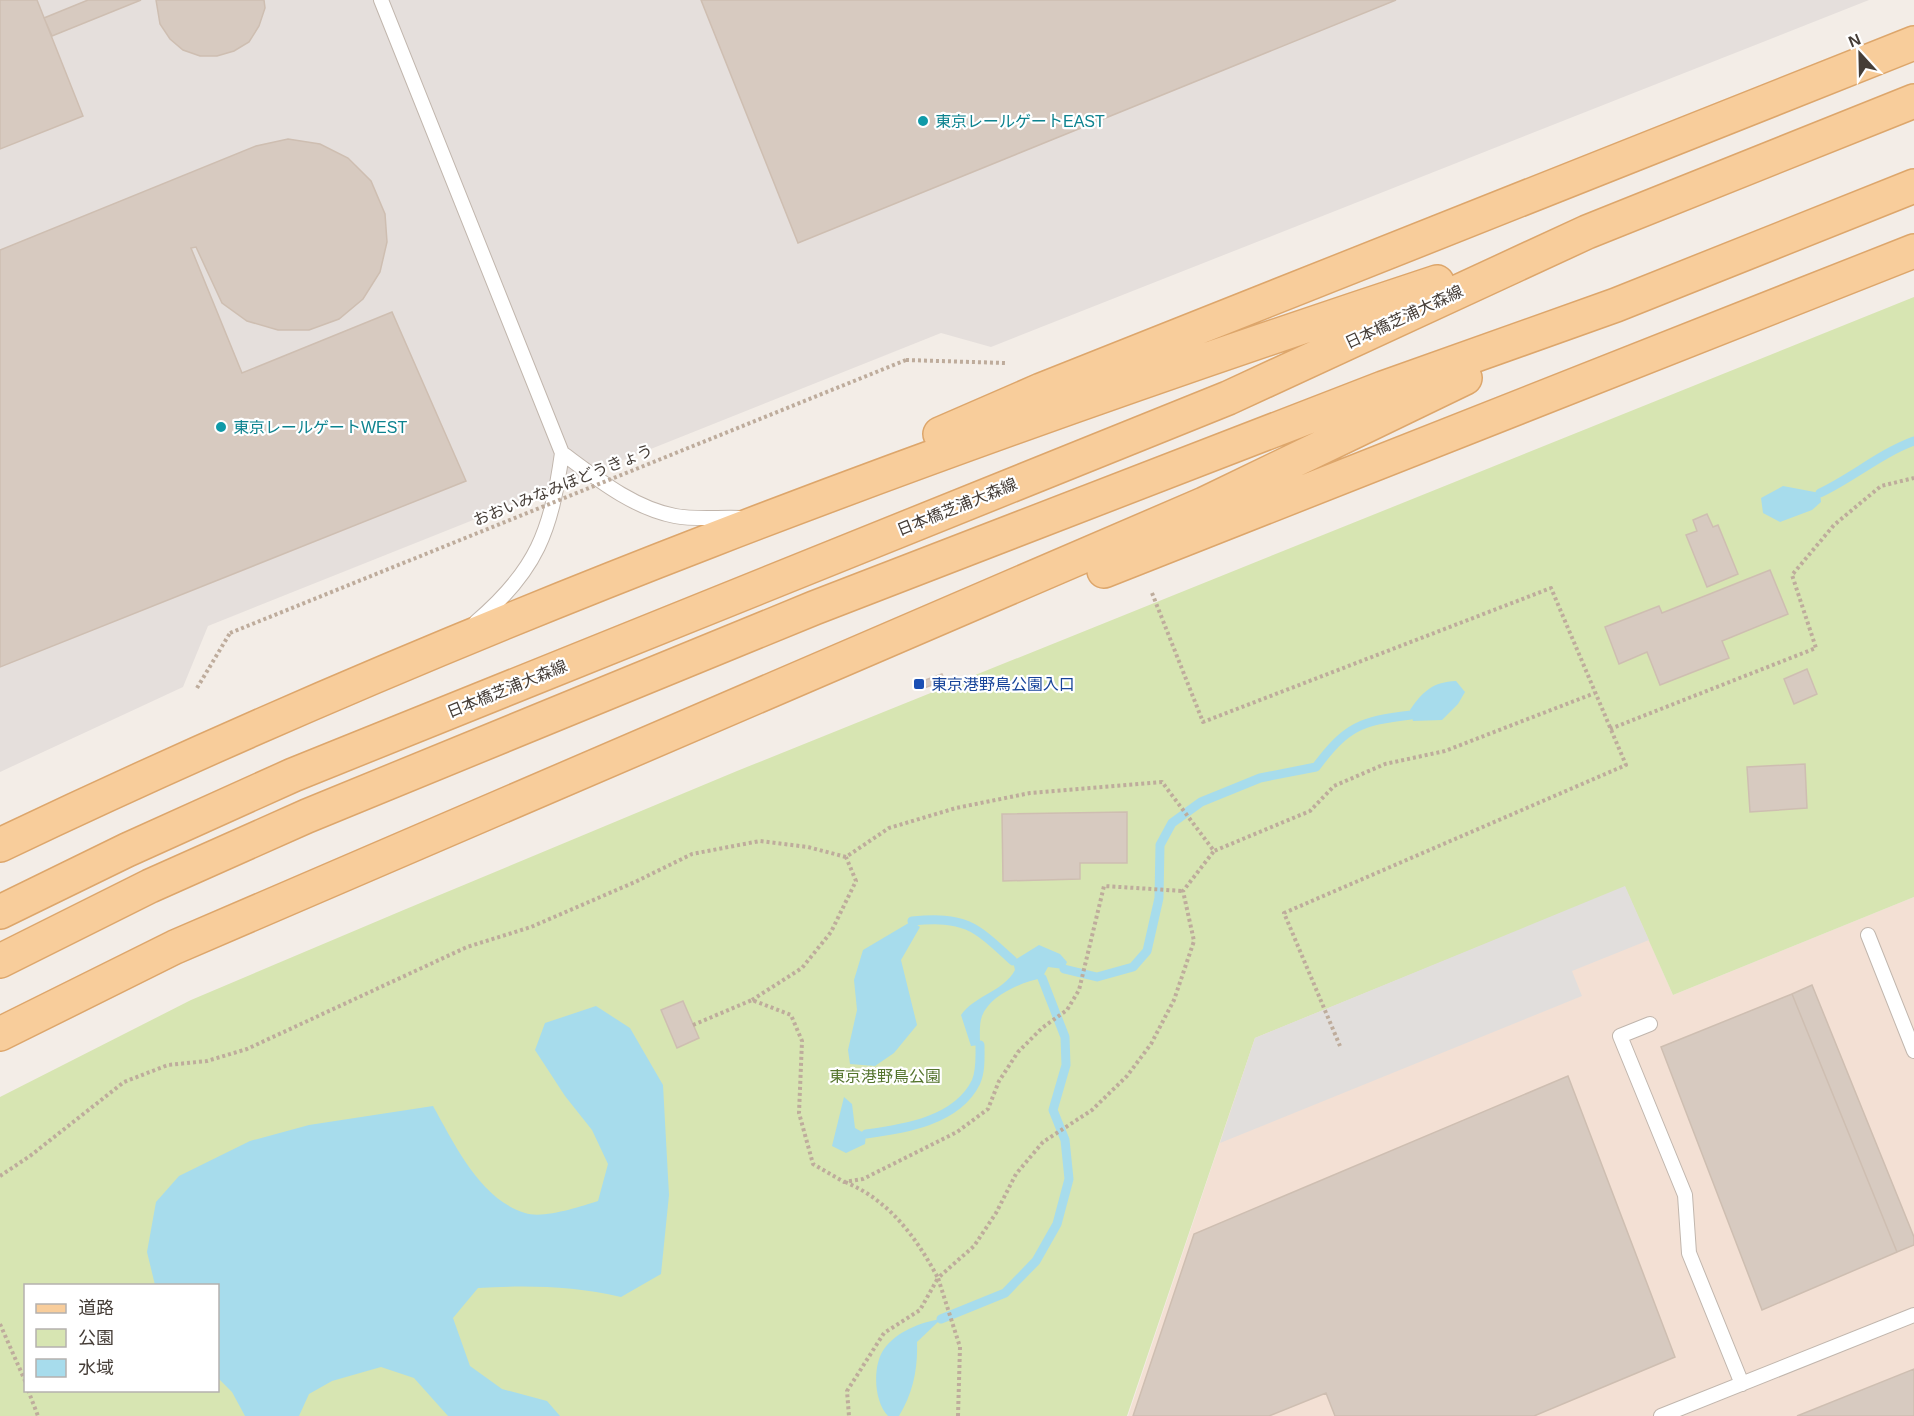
<svg xmlns="http://www.w3.org/2000/svg" width="1914" height="1416" viewBox="0 0 1914 1416" font-family="Helvetica,'Noto Sans JP',sans-serif">
	<style>
		.commercial { fill: #f3e0d4 }
		.industrial { fill: #e5dfdc }
		.green { fill: #d7e5b2; fill-rule: evenodd }
		.parking { fill: #e1dedc }
		.water { fill: #a7dcec }
		.lines { fill: none; stroke-linecap: round; stroke-linejoin: round }
		.stream { stroke: #a7dcec; stroke-width: 9 }
		.building { fill: #d7cac0; stroke: #cebeb1; stroke-width: 1.5 }
		.service-casing { stroke: #c1b6ad; stroke-width: 16 }
		.primary-casing { stroke: #dda66b; stroke-width: 36 }
		.path { stroke: #beac9c; stroke-width: 4; stroke-dasharray: 3 3; stroke-linecap: butt }
		.service { stroke: #fff; stroke-width: 14 }
		.primary { stroke: #f8cd9b; stroke-width: 33 }
		.path-bridge { stroke: #beac9c; stroke-width: 4; stroke-dasharray: 3 3; stroke-linecap: butt }
		.culture-dot { fill: #0f9aa8; stroke: #fff; stroke-width: 2 }
		.transit-dot { fill: #1a4fb4; stroke: #fff; stroke-width: 2 }
		.labels { text-anchor: middle; dominant-baseline: central; stroke-width: 4.5; stroke-linejoin: round; paint-order: stroke }
		.culture-label { font-size: 16px; fill: #0d838f; stroke: #fff; text-anchor: start }
		.street-label { font-size: 16px; fill: #453d37; stroke: #fff }
		.transit-label { font-size: 16px; fill: #164399; stroke: #fff; text-anchor: start }
		.park-label { font-size: 16px; fill: #54742d; stroke: #fff }
	</style>
	<rect width="100%" height="100%" fill="#f3ede7"/>
	<path class="commercial" d="M1625 886 1673 995 1914 897V1416H1128L1255 1038Z"/>
	<path class="industrial" d="M0 0H1869L991 347 941 333 208 626 183 687 0 772Z"/>
	<path class="green" d="M1914 297V897L1673 995 1625 887 1255 1038 1127 1416H0V1097L191 1000 406 909 737 771ZM26 1286H218V1390H26Z"/>
	<path class="parking" d="M1625 886 1649 940 1572 971 1582 996 1220 1143 1255 1038Z"/>
	<path class="water" d="M1783 486 1820 493 1821 502 1812 510 1780 522 1763 513 1761 498Z
		M1456 681 1465 692 1458 704 1442 720 1413 721 1410 710C1423 691 1433 682 1456 681Z
		M912 921 920 927 901 960 917 1025 894 1053 875 1066 850 1064 848 1050 857 1010 854 980 863 950Z
		M1039 945 1060 954 1067 962 1064 969 1048 967 1042 978C1022 982 990 995 982 1016 979 1024 980 1036 980 1045L971 1046 961 1015C975 995 1003 992 1015 970L1013 961Z
		M596 1006 630 1028 663 1085 669 1195 661 1274 621 1297C573 1286 527 1285 478 1288L453 1318 470 1366 502 1389 547 1401 560 1416H448L414 1378 381 1367 332 1381 309 1394 299 1416H245L232 1392 218 1378V1286L155 1285 147 1252 156 1202 179 1176 250 1141 309 1125 433 1106C455 1145 480 1199 525 1213 543 1219 579 1207 598 1201L608 1164 592 1130 565 1096 535 1050 545 1023Z
		M844 1097 852 1104 855 1128 866 1134 865 1144 846 1153 832 1146Z
		M941 1319 917 1342C918 1369 913 1393 899 1416H888C874 1402 872 1366 884 1349 896 1332 921 1322 941 1319Z"/>
	<g class="lines">
		<path class="stream" d="M1820 493C1852 478 1881 453 1914 441
			M912 921C966 916 975 926 1013 961
			M1064 969 1097 977 1133 967 1147 951 1159 898 1160 845 1172 823 1201 802 1260 778 1316 767C1347 726 1360 721 1411 715
			M866 1134C904 1129 957 1121 976 1082 981 1071 980 1056 980 1045
			M941 1319 1005 1293 1036 1261 1057 1224 1069 1179 1065 1140 1053 1110 1066 1065 1065 1037 1042 978"/>
	</g>
	<path class="building" d="M0 0H37L83 116 0 149Z
		M88 0H141L52 36 44 18Z
		M156 0H264L265 8 259 26 249 42 234 51 217 56H200L183 50 170 39 160 24Z
		M701 0H1396L798 243Z
		M288 139 320 144 348 158 371 181 385 214 387 242 380 272 363 299 339 319 309 330H278L247 321 222 303 196 247 191 248 242 373 392 312 466 481 0 667V250L256 146Z
		M1707 514 1713 527 1718 525 1738 574 1707 587 1686 535 1697 531 1693 520Z
		M1770 570 1788 614 1722 641 1729 658 1660 685 1647 652 1619 664 1605 627 1659 606 1662 613Z
		M1807 669 1817 694 1794 704 1784 679Z
		M942 674 945 680 919 690 917 683Z
		M1805 764 1807 808 1750 812 1747 767Z
		M1127 812V863H1080V879L1003 881 1002 814Z
		M1812 985 1914 1237V1245L1897 1252 1792 994Z
		M1792 994 1897 1252 1762 1310 1661 1047Z
		M683 1001 699 1038 677 1048 661 1010Z
		M1568 1076 1675 1357 1534 1416H1335L1326 1393 1269 1416H1133L1194 1234Z
		M1914 1369V1416H1797Z"/>
	<g class="lines">
		<g class="service-casing">
			<path id="service" d="M381 0 562 453C551 531 537 570 476 622
				M562 453C596 478 633 508 675 516 696 520 720 517 741 518
				M1868 935 1914 1051
				M1650 1024 1620 1036 1685 1195 1689 1253 1742 1384
				M1661 1416 1914 1315"/>
		</g>
		<g class="primary-casing">
			<path id="primary" d="M940 434 1041 390 1914 43
				M1104 571 1914 251
				M0 845C465 623 949 443 1437 282
				M0 912 127 850 293 775 1228 398 1587 232 1914 101
				M0 961 150 886 307 816 814 608 1383 388 1616 305 1914 186
				M0 1034 175 947 1204 504 1465 378"/>
		</g>
		<path class="path" d="M906 360 1005 363
			M1152 593 1203 722 1551 588 1626 765 1284 913 1340 1046
			M197 688 230 633
			M1610 729 1816 648 1792 575 1834 525 1881 486 1914 478
			M752 1000 802 968 831 932 856 881 846 857
			M693 1025 752 1000 791 1015 802 1041 799 1113 813 1164 844 1182 863 1179 957 1132 988 1109 999 1081 1018 1052 1042 1028 1067 1010 1079 990 1104 886 1183 891
			M0 1176 30 1156 124 1082 168 1065 207 1061 247 1049 467 947 531 927 635 882 692 854 760 841 808 847 846 857 889 828 956 808 1030 793 1162 782 1214 851 1310 811 1334 786 1385 764 1445 751 1595 693
			M845 1182C889 1200 916 1237 938 1278L920 1310 884 1333 847 1391 849 1416
			M0 1324 26 1383
			M28 1390 38 1416
			M958 1416 960 1347 938 1278 974 1246 996 1213 1016 1174 1043 1142 1092 1110 1127 1076 1151 1044 1174 1000 1194 941 1183 891 1214 851"/>
		<use href="#service" class="service"/>
		<use href="#primary" class="primary"/>
		<path class="path-bridge" d="M230 633 906 360"/>
	</g>
	<g class="culture-dot">
		<circle cx="923" cy="121" r="6"/>
		<circle cx="221" cy="427" r="6"/>
	</g>
	<rect class="transit-dot" x="913" y="678" width="12" height="12" rx="3"/>
	<g class="labels">
		<g class="culture-label">
			<text x="935" y="121">東京レールゲートEAST</text>
			<text x="233" y="427">東京レールゲートWEST</text>
		</g>
		<g class="street-label">
			<text transform="translate(1404 317) rotate(-25)">日本橋芝浦大森線</text>
			<text transform="translate(563 485) rotate(-22)">おおいみなみほどうきょう</text>
			<text transform="translate(957 507) rotate(-22)">日本橋芝浦大森線</text>
			<text transform="translate(507 689) rotate(-22)">日本橋芝浦大森線</text>
		</g>
		<g class="transit-label">
			<text x="931" y="684">東京港野鳥公園入口</text>
		</g>
		<g class="park-label">
			<text x="885" y="1076">東京港野鳥公園</text>
		</g>
	</g>
	<rect x="24" y="1284" width="195" height="108" fill="#ffffff" stroke="#b5b1af" stroke-width="1.5"/>
	<rect x="36" y="1304" width="30" height="9" fill="#f8cd9b" stroke="#b5b1af" stroke-width="1.5"/>
	<text x="78" y="1314" font-size="18" fill="#453d37">道路</text>
	<rect x="36" y="1329" width="30" height="18" fill="#d7e5b2" stroke="#b5b1af" stroke-width="1.5"/>
	<text x="78" y="1344" font-size="18" fill="#453d37">公園</text>
	<rect x="36" y="1359" width="30" height="18" fill="#a7dcec" stroke="#b5b1af" stroke-width="1.5"/>
	<text x="78" y="1374" font-size="18" fill="#453d37">水域</text>
	<g transform="translate(1860 54) rotate(338)" stroke="#ffffff" stroke-width="4.5" paint-order="stroke">
	<path d="M0-4.5L10 22L0 15L-10 22Z" fill="#453d37"/>
	<text y="-9" font-size="16" font-weight="bold" text-anchor="middle" fill="#453d37">N</text>
	</g>
</svg>
